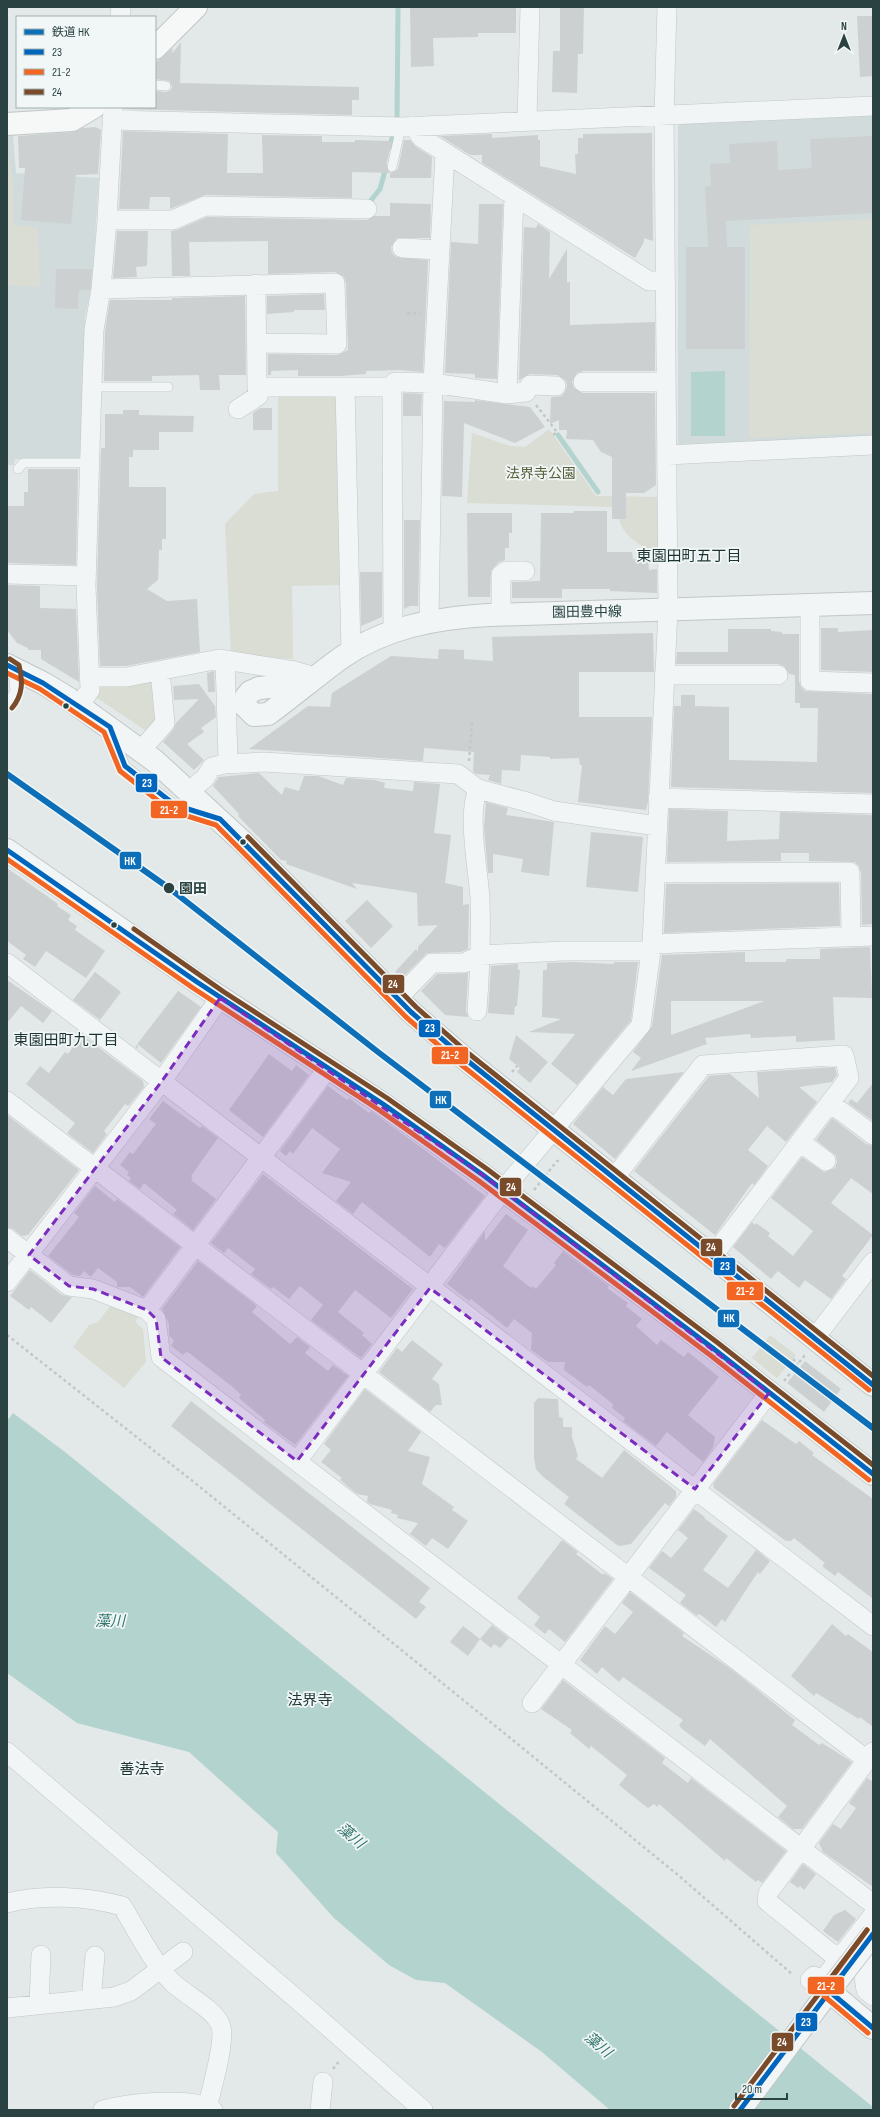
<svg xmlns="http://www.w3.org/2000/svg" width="880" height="2117" viewBox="0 0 880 2117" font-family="'Sofia Sans Condensed','Noto Sans JP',sans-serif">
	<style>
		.built { fill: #d1dbdb }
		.green { fill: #daddd4 }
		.water { fill: #b2d3ce }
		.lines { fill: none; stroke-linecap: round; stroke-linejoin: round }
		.stream { stroke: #b2d3ce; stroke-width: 5 }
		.building { fill: #ccd0d0; fill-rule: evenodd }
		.service-casing { stroke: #c1c6c6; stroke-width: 10 }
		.minor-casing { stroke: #c1c6c6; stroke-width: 20 }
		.tertiary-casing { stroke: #c1c6c6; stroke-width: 24 }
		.secondary-casing { stroke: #c1c6c6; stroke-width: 24 }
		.path { stroke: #c2c7c7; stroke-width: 2.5; stroke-dasharray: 3 3; stroke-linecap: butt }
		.service { stroke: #f2f5f5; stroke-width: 9 }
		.minor { stroke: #f2f5f5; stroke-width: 19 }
		.tertiary { stroke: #f2f5f5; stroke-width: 22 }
		.secondary { stroke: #f6f7f7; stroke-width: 22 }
		.tertiary-bridge-casing { stroke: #c1c6c6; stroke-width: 24; stroke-linecap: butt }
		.tertiary-bridge { stroke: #f2f5f5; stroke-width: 22 }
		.bus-1-casing { stroke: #f1f7f7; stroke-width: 8 }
		.bus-2-casing { stroke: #f1f7f7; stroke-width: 8 }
		.bus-3-casing { stroke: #f1f7f7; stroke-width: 8 }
		.bus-1 { stroke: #0065bd; stroke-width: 5 }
		.bus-2 { stroke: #f26522; stroke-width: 5 }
		.bus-3 { stroke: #7a4b2a; stroke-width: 5 }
		.rail-1-casing { stroke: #f1f7f7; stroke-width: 9 }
		.rail-1 { stroke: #0d6fb8; stroke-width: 6 }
		.marked { fill: #7b2cbf; fill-opacity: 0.2; stroke: #7b2cbf; stroke-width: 3; stroke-dasharray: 8 5; stroke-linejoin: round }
		.bus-dot { fill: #2a4241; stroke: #f1f7f7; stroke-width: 1.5 }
		.labels { text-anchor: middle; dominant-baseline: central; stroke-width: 3.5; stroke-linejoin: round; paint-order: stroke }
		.park-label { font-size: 14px; fill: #585d37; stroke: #f1f7f7 }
		.street-label { font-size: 14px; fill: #2a4241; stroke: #f1f7f7 }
		.stop-label { font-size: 14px; font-weight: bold; fill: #2a4241; stroke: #f1f7f7; text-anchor: start }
		.neighbourhood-label { font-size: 15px; fill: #1c3332; stroke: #f1f7f7 }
		.water-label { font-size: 15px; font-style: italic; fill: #34766e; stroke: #f1f7f7 }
		.line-badge { stroke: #f1f7f7; stroke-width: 1.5 }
		.badge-label { font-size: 11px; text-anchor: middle; font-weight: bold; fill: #fff }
	</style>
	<rect width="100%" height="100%" fill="#e3e8e8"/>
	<path class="built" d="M873 114V440L683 449 678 444V126L683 122Z
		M13 135 16 173 99 178 92 284 85 317 81 459H15L14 465H7V136Z"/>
	<path class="green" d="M7 144 13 182 14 225 38 227 40 287 7 285Z
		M873 219V433L749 438 750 225Z
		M278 391H339L344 585 292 586 293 659 231 655 225 524 254 494 278 491Z
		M549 429 596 496 659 497 662 558C638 542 619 538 617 507L467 503 472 433 510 446 525 447Z
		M156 677 159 720 148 732 94 696 97 681Z
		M112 1304 140 1315 135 1322 143 1329 146 1362 124 1388 73 1347 89 1325 98 1322Z
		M770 1335 796 1355 777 1378 752 1358Z"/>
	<path class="water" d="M725 371V436H691V372Z
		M13 1413 65 1452 873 2107V2110H610L542 2052 445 1983 416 1980 389 1965 334 1918 276 1853 278 1832 189 1752 77 1723 7 1673V1421Z"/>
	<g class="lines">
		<path class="stream" d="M397 120 398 7
			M390 147 393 134
			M374 224 368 204 380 189 386 167
			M558 435 598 492"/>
	</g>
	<path class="building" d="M410 7H516V33H478V37L433 38 434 66 411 67Z
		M560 7H584L583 54H578L577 93 552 92 553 51H560Z
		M857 16H873V76L860 77Z
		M181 42 180 83 359 87V100H352V115L124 109V107H155V91L166 92 171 90 172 86 169 81 155 79V63L173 48 172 54Z
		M96 127 101 130 98 174 76 175 71 224 21 220 25 168H19L18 136 73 132 83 128Z
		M123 131 228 134 227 173H263L262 135 322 136V142H355V140L392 141 386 166 388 171 391 173 398 169 404 140H410L416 147 432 157 431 178H390V173L352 172V198L205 195 170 209V197H150L149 209H119Z
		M652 133 653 241 644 238V242L635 258 482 163V155H470L440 136 492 134V138L538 135V140H540V166L576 174 575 154H578V138H583V134Z
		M873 136V213L726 221 727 247H745V349H686V247H708L705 187 711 186 710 164 730 163 729 144 777 141 778 170 812 168 810 139Z
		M390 203 431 204 430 238H397L391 247 392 253 396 257 428 260 423 372 400 370 366 371V374L340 376H298V370L271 371V375H268V354L337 355 348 350 346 283 344 277 335 272 268 274V241L189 242 190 276H172L171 231 177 230 207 217 367 220 375 216H390Z
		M479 204H503L497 379 475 378V374L445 373 451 242 478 244Z
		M538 224 550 232 549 279 567 249V282H570V325L655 322V371H583L577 373 572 382 574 388 583 393H655L656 485 644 493H626V519H612V457L601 452 593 440 566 439 567 430H559V420L550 424 551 397 561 396 565 392 567 386 566 381 557 375 530 374 519 380 524 227 536 228Z
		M117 231H148L147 266 136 267 137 277 113 278Z
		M56 269H92L90 290H79L78 309 55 308Z
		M324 294 325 310H294V312L267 314V296Z
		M245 296 246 375H219L220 390H200L199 375 152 376V381H104L105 331 110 300H172V298Z
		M403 393 422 394 421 416H403Z
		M475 400 530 407 545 427 515 443 464 423 462 497 442 496 444 401 475 402Z
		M260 408H272V430H253V413Z
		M123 410H139V415L194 416 193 432H159V450H133V457H129V487H166V539H162V550H159L158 580 147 589 167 601 197 599 200 652 126 666H100L97 586 101 448H105V414H123Z
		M28 469H78L76 565 7 563V506H24V492H28Z
		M574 511H607V552H632L633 559H648L649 570 657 569V593L610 591V589H562V598H512V582L540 581 541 513H574Z
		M467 513H512V533H509V548H505V560L499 562 491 571 490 597H468Z
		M404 520H420L418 606H410L404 609Z
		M360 572H382V617L361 626Z
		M7 585 40 586V608L76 609 79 682 41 659V650H28V648L17 643 7 630Z
		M821 628H838V632L873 630V672L821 670Z
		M728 629H771V631L782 632V634H799V681L801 687 805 691 873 694V793L671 787 674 706H681V695H695V706L729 707V760L817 762 818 708H800V703H795V675L789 674 784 666 778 664H676L677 652H728Z
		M653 633 654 672H579V717H652L648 802 646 810 578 802 582 765H580L579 758 550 759V757L521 755 520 771 502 770 501 784 488 780 490 775 476 774 473 771 474 752 424 748 423 761 249 749 308 706 330 707 332 693 391 656 438 659 439 649 464 650V659L493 661 492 637Z
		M214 671 215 692H208L207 673Z
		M199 684 215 706 216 717 201 728 204 732 187 744 204 760 194 770 163 742 173 730 176 723 199 699 174 700 173 686Z
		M259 773 282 795 285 787 299 791 304 776H318L343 785 346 778 375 780 385 783 384 788 413 791 414 782 440 784 434 833 451 835 445 883 463 887V905L469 904 468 949 461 952 427 953 402 978 395 972 416 949 418 952V947L438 925 418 926 417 893 352 883 357 889 286 864 287 861 281 860 238 816 239 814 213 786 219 777Z
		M486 802 508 808 506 815 554 822 549 876 521 872 523 859 493 854V873H488L484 827Z
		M669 809 728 811 727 841 779 839 780 812 873 815V924L862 925 861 872 859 866 855 862 809 861V853H781V861L667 862Z
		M591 832 643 837 638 892 586 887Z
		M7 868 58 904 57 906 71 915 68 920 77 926 75 930 105 951 86 978 46 951 35 967 23 959 26 955 7 941Z
		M839 883 840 926 664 933 666 884Z
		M367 900 393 926 371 948 345 921Z
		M870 947 872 998 833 997 835 1040 796 1042V1036L751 1038 750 1034 705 1038 707 1044 631 1071 641 1058 633 1052 652 1026 662 955 745 952V962H786V959H820V949ZM671 1001H765L671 1035Z
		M575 962 614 964V962H638L631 1020 577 1085 551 1064 575 1034 529 1032 561 1019 542 1017 543 970H547V963Z
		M518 964V970H520L517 1006H515L514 1015 488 1013 491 966Z
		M95 972 121 992 100 1020 73 1000Z
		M468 973 466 1010 468 1017 445 1015 421 991 437 974Z
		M7 980 52 1011 43 1023 21 1006 7 1023Z
		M178 991 201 1007 161 1063 137 1044 138 1049 135 1047Z
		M82 1035 143 1081 144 1087 130 1104 128 1106 125 1104 104 1131 107 1134 93 1153 67 1133 75 1123 26 1084 40 1066 49 1073 65 1052 68 1054Z
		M516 1035 548 1062 530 1083 517 1072 520 1068 509 1059Z
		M269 1054 292 1071 296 1065 309 1075 263 1137 229 1110Z
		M835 1067 837 1075 832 1082 799 1087 817 1102 786 1142 767 1126 748 1150 768 1166 754 1185 752 1183 715 1235 634 1171 709 1076 730 1074 759 1098 757 1072Z
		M684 1072 615 1159 573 1124 603 1087 613 1095 626 1079Z
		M873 1083V1121L848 1103 851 1099 857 1103Z
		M328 1086 347 1100 349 1098 369 1113 371 1111 426 1151 485 1196 445 1248 439 1244 430 1257 362 1202 353 1214 336 1201 351 1182 322 1173 340 1149 312 1128 293 1154 290 1151 286 1156 280 1151Z
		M163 1101 200 1128 202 1126 218 1138 191 1176 193 1178 191 1180 216 1199 193 1230 173 1214 177 1210 144 1183 140 1189 129 1181 131 1178 127 1175 129 1172 120 1165 130 1152 133 1154 156 1124 149 1119Z
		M7 1115 79 1170 28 1235 22 1236 13 1229 7 1227Z
		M832 1118 866 1144 873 1146V1194L851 1178 831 1203 873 1235 842 1276 846 1279 831 1299 805 1280 799 1288 778 1271 771 1279 733 1247 752 1222 755 1225 756 1223 770 1233 768 1236 793 1256 813 1231 771 1198 802 1157 824 1172 835 1168 837 1162 836 1156 816 1140Z
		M263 1174 413 1289 391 1318 355 1290 338 1312 364 1333 362 1335 372 1344 361 1358 311 1320 323 1305 300 1286 289 1299 273 1287 271 1289 251 1274 255 1269 228 1248 224 1253 211 1243Z
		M95 1186 115 1202 117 1199 180 1247 143 1297 130 1287H117V1282L98 1268 91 1277 84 1271 80 1276 73 1275 48 1256 79 1217 74 1213Z
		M506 1214 528 1230 503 1266 531 1288 532 1286 536 1289 556 1265 554 1263 563 1251 609 1286 607 1288 628 1303 626 1306 642 1319 636 1326 657 1345 661 1340 684 1357 688 1352 719 1377 688 1415 715 1437 713 1448 703 1462 667 1432 656 1446 623 1421 625 1418 612 1408 613 1404 589 1385 587 1387 564 1370 565 1362H548L531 1350 532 1333 514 1319 507 1328 471 1299 469 1301 447 1284 485 1231V1241Z
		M198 1261 257 1306 252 1312 290 1344 297 1337 310 1347 305 1353 328 1371 333 1365 348 1376 295 1445 264 1422 265 1420 239 1398 241 1395 234 1388 189 1353 186 1352 183 1355 171 1346 174 1340 169 1336V1324L162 1309Z
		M30 1270 62 1295 72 1297 51 1323 31 1307 29 1310 10 1296Z
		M412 1340 443 1364 432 1379 439 1384 442 1405H436L430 1412 379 1372 397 1348 402 1352Z
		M805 1361 841 1389 824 1412 787 1383Z
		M365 1389 421 1432 408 1451 430 1457 422 1484 454 1507 452 1510 468 1521 448 1549 432 1538 426 1546 410 1534 418 1523 397 1518 398 1515 391 1513 392 1510 370 1504 367 1502 368 1496 357 1494 340 1480 342 1478 321 1462 331 1450 324 1444Z
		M538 1398 558 1399 559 1417 563 1418V1427H572V1437L578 1456 576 1459 602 1478 624 1450 676 1491V1497L669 1506 665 1503 631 1544 620 1546 617 1545 564 1504 569 1497 542 1476 536 1469 534 1458V1403Z
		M191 1401 430 1588 419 1602 426 1607 416 1619 171 1426Z
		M762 1420 796 1444 799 1441 814 1453 812 1455 873 1499V1599L838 1572 835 1576 822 1566 825 1563 794 1538 791 1541H786L714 1488 713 1484Z
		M694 1509 705 1517 704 1518 728 1536 703 1570 728 1588 756 1550 770 1561 760 1574 758 1572 725 1622 722 1619 716 1627 701 1615 698 1614 697 1616 680 1603 686 1595 649 1568 662 1551 671 1558 688 1538 678 1530Z
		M562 1540 578 1552 576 1554 603 1575 604 1573 613 1579 565 1642 549 1629 545 1634 534 1625 540 1617 517 1598Z
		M630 1592 684 1633 682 1636 731 1669 795 1720 792 1725 819 1745 822 1743 852 1762 802 1829H793L778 1817 787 1806 710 1739 705 1746 682 1729 679 1725 683 1720 623 1677 619 1682 602 1667 597 1674 580 1660 605 1626 615 1634 633 1612 622 1603Z
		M832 1624 846 1636 848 1634 873 1652V1727L860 1717 859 1719 816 1693 814 1696 791 1676Z
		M492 1625 509 1638 500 1648 494 1644 491 1648 480 1639 468 1656 450 1642 463 1626 480 1639Z
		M563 1680 665 1758 662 1763 688 1783 691 1778 786 1851 762 1883 758 1880 756 1882 726 1858 725 1861 659 1804 657 1807 654 1804 648 1808 635 1798 619 1785 627 1775 591 1746 589 1749 570 1733 572 1730 541 1709Z
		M867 1778 873 1782V1887L823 1852 819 1843 833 1824 841 1829 856 1808 849 1803Z
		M803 1864 816 1874 804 1890 800 1886 798 1888 790 1882Z
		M845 1910 856 1919 838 1942 823 1931 834 1915Z"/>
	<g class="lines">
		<g class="service-casing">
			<path id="service" d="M155 85 166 86
				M392 167 401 127
				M92 387H168
				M18 469 23 463H89
				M7 703 15 692 13 669
				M114 738 125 766 175 805 203 814"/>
		</g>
		<g class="minor-casing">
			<path id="minor" d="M120 17 121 7
				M112 120 401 127 873 106
				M527 120 530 7
				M418 126V133L422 138 649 281H665
				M107 220H173L205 206 367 209
				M402 248 440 250
				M256 284 257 387H392L395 382 433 383 507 394 526 392 530 385 556 386
				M101 289 335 283 337 344 257 343
				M583 382H666
				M345 387 351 652
				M392 387 393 632
				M507 394 514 196
				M238 409 258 396 257 387
				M667 455 873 445
				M7 574 86 576
				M810 605V681L873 683
				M501 615V575L506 571H525
				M429 621 433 383 445 153
				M664 675H778
				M90 677H127L219 659 295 671 315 677
				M79 706 90 690 86 586 92 383 94 330 101 289 107 220 113 107
				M142 749 165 723 160 671
				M225 764 264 762 458 774 478 789 527 802 554 811 657 826
				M190 791 205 778 212 767 225 764 228 760 225 660
				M658 798 873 804
				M655 873 850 872 851 936
				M652 944 873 936
				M7 963 873 1626
				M398 998 432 963H464L480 955 563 951H651
				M477 1011C480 973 481 935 480 898 478 869 467 814 478 789
				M7 1101 867 1760
				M830 1103 873 1135
				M800 1142 826 1161
				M614 1178 703 1065 844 1055 849 1078 712 1257
				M7 1238 69 1286 93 1289 147 1310 156 1319 161 1357 873 1904
				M7 1282 162 1081 220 998
				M147 1310 328 1068
				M814 1339 873 1262
				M297 1461 503 1190 641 1025 652 944 668 610 664 115 667 7
				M532 1703 769 1393
				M7 1752 300 2002 423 2110
				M7 1903C43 1894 86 1896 122 1906 138 1932 151 1960 172 1982 185 1995 213 2008 220 2024 227 2038 211 2091 207 2108
				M873 1956 863 1970 866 1990 873 1996
				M863 1970 843 1954H832L767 1901 768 1893 873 1752
				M810 1980 814 1976 819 1978 826 1976 873 1915
				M91 2000 95 1956
				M39 2004 41 1955
				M7 2008 114 1997 131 1991 183 1952
				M103 2110C128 2103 190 2096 213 2110
				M320 2110 323 2082"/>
		</g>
		<g class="tertiary-casing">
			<path id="tertiary" d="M7 665 43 683 68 698 155 761 243 842 411 1012 464 1058 873 1385
				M315 677 290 685 259 688 250 692 246 697 245 706 254 715 268 714C293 696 316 676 341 658 385 627 436 618 489 615L873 603
				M7 850 197 982 383 1104 483 1175 714 1349 873 1474
				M740 2110 829 1991 873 2028"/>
		</g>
		<g class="secondary-casing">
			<path id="secondary" d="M155 48 196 7
				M7 124 72 120 94 107"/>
		</g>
		<path class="path" d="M407 313H420
			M536 405 557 432 553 435
			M469 761 472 722
			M512 1072 517 1066
			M534 1190 557 1161H561
			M7 1335 195 1483 509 1737 678 1875 793 1975
			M793 1359 798 1364
			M784 1381 805 1355
			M333 2069 340 2060"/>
		<use href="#service" class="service"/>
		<use href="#minor" class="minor"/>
		<use href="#tertiary" class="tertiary"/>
		<use href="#secondary" class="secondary"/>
		<g class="tertiary-bridge-casing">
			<path id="tertiary-bridge" d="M829 1991 873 1934"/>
		</g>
		<use href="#tertiary-bridge" class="tertiary-bridge"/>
		<g class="bus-1-casing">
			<path id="bus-1" d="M7 665 43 683 110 727 125 766 175 805 220 819 411 1012 464 1058 873 1385
				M7 850 197 982 383 1104 483 1175 714 1349 873 1474
				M829 1991 873 2028
				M740 2110 873 1934"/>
		</g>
		<g class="bus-2-casing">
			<path id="bus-2" d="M7 673 40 689 104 732 120 771 171 811 216 825 406 1017 459 1063 869 1390
				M7 859 193 988 379 1110 479 1181 710 1355 869 1480
				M867 1930 822 1991 824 1996 868 2033"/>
		</g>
		<g class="bus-3-casing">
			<path id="bus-3" d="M10 659 19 665C23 681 23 695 12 708
				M248 837 416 1007 468 1053 873 1376
				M134 929 224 992 387 1098 487 1169 718 1343 873 1465
				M734 2106 867 1930"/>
		</g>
		<use href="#bus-1" class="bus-1"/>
		<use href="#bus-2" class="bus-2"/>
		<use href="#bus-3" class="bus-3"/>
		<g class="rail-1-casing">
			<path id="rail-1" d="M7 774 169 888 378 1052 873 1428"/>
		</g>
		<use href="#rail-1" class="rail-1"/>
	</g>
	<path class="marked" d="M220 998 483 1175 769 1393 695 1489 430 1288 297 1461 161 1357 156 1319 147 1310 93 1289 69 1286 29 1255 162 1081Z"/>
	<g class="bus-dot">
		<circle cx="66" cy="706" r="3.5"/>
		<circle cx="243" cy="842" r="3.5"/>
		<circle cx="169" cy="888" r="6"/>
		<circle cx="114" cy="925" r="3.5"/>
	</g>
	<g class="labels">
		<g class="park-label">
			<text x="541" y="473">法界寺公園</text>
		</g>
		<g class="street-label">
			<text transform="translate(587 612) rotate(-1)">園田豊中線</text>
		</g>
		<g class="stop-label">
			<text x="179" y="888">園田</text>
		</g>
		<g class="neighbourhood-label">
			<text x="689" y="556">東園田町五丁目</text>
			<text x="66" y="1040">東園田町九丁目</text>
			<text x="310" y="1700">法界寺</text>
			<text x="142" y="1769">善法寺</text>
		</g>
		<g class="water-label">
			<text x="110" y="1621">藻川</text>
			<text transform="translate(351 1836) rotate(40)">藻川</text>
			<text transform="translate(598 2045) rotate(40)">藻川</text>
		</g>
	</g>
	<g class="line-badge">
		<rect x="135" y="773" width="23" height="20" rx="4" fill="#0065bd"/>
		<rect x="150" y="800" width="38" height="19" rx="4" fill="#f26522"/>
		<rect x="119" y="851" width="23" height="19" rx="4" fill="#0d6fb8"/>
		<rect x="382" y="974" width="23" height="20" rx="4" fill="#7a4b2a"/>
		<rect x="418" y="1019" width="23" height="19" rx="4" fill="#0065bd"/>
		<rect x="431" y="1046" width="38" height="19" rx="4" fill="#f26522"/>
		<rect x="429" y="1090" width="23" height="19" rx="4" fill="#0d6fb8"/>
		<rect x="499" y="1177" width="23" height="20" rx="4" fill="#7a4b2a"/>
		<rect x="700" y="1238" width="23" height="19" rx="4" fill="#7a4b2a"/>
		<rect x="713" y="1257" width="23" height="19" rx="4" fill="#0065bd"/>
		<rect x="726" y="1281" width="38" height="20" rx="4" fill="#f26522"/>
		<rect x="717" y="1309" width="23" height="19" rx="4" fill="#0d6fb8"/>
		<rect x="807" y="1976" width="38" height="19" rx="4" fill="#f26522"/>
		<rect x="795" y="2012" width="23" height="20" rx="4" fill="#0065bd"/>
		<rect x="771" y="2032" width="23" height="20" rx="4" fill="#7a4b2a"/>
	</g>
	<g class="badge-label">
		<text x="147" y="787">23</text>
		<text x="169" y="814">21-2</text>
		<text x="130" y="865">HK</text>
		<text x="393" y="988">24</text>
		<text x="430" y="1032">23</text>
		<text x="450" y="1059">21-2</text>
		<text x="441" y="1104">HK</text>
		<text x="511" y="1191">24</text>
		<text x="711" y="1251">24</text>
		<text x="725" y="1270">23</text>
		<text x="745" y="1295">21-2</text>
		<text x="729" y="1322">HK</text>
		<text x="826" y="1990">21-2</text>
		<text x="806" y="2026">23</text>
		<text x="782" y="2046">24</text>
	</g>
	<rect width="880" height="2117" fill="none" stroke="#2a4241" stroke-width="16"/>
	<rect x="16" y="16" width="140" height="92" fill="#f1f7f7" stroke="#a1afae"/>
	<rect x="24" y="29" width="20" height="6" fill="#0d6fb8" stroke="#a1afae"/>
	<text x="52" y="36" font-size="12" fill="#2a4241">鉄道 HK</text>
	<rect x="24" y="49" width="20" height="6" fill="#0065bd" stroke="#a1afae"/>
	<text x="52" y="56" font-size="12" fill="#2a4241">23</text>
	<rect x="24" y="69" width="20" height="6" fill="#f26522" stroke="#a1afae"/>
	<text x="52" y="76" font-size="12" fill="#2a4241">21-2</text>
	<rect x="24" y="89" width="20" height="6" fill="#7a4b2a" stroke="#a1afae"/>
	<text x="52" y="96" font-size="12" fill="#2a4241">24</text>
	<g transform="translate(844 36)" stroke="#f1f7f7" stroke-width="3" paint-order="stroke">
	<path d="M0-3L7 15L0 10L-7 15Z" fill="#2a4241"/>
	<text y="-6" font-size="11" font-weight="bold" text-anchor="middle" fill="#2a4241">N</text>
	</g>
	<path d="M736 2093v6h51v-6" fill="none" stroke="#2a4241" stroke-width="2"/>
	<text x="742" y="2093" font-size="12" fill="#2a4241" stroke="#f1f7f7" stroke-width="3" paint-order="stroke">20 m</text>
</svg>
